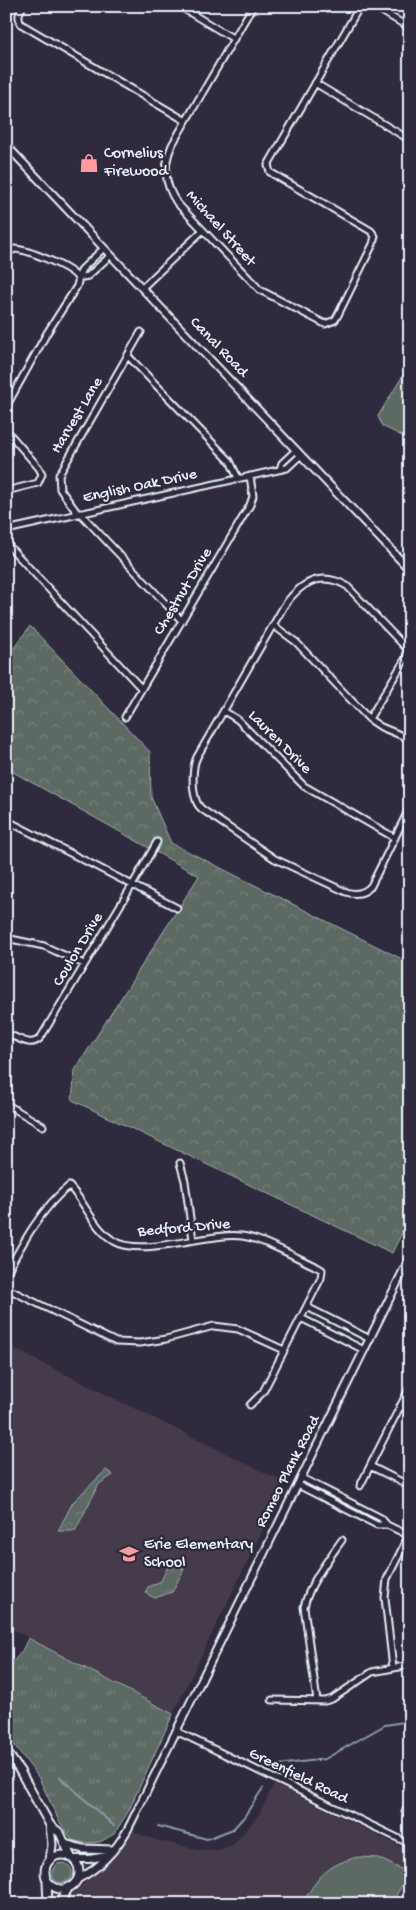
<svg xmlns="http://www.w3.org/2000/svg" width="416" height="1910" viewBox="0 0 416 1910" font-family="'Gochi Hand',sans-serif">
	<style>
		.built { fill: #453a4b }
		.grass { fill: url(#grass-tufts); stroke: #a2aeae }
		.forest { fill: url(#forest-crowns); stroke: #a2aeae }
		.garden { fill: #5b6b63; stroke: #a2aeae }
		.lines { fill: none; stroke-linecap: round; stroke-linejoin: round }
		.stream { stroke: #8a9cab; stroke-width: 2 }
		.minor-casing { stroke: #e8f1f8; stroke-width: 9 }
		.tertiary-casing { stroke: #e8f1f8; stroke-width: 10 }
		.secondary-casing { stroke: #e8f1f8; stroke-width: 11 }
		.minor { stroke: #2f2a3d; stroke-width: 5 }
		.tertiary { stroke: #2f2a3d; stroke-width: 6 }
		.secondary { stroke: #2f2a3d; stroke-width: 7 }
		.labels { text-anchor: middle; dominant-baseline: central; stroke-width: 4.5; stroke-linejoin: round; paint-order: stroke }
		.poi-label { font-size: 16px; fill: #e8f1f8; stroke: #2f2a3d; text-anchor: start }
		.street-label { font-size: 16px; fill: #e8f1f8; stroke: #2f2a3d }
	</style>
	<defs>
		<pattern id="grass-tufts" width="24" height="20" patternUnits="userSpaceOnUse" patternTransform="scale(1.25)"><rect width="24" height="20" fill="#5b6b63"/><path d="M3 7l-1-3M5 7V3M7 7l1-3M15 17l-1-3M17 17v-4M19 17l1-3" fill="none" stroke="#73817a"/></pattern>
		<pattern id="forest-crowns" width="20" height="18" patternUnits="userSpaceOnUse" patternTransform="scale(1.25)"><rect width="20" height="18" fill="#5b6b63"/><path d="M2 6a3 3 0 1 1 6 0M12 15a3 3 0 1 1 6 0" fill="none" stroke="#73817a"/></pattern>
	</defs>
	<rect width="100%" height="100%" fill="#2f2a3d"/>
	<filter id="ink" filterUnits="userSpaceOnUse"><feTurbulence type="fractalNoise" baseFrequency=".02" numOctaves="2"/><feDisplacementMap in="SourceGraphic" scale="10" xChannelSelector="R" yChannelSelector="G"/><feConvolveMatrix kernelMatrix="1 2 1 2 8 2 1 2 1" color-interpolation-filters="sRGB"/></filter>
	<g filter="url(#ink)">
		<path class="built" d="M6 1345 280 1480 286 1482 173 1714 6 1626Z
			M274 1784 410 1851V1904H63L68 1897 112 1860 122 1848 132 1831 156 1840 199 1850H218L234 1844 258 1816Z"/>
		<path class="grass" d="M28 1638 173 1714 128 1812 114 1834 100 1842 84 1843 72 1840 59 1821 39 1778 6 1734V1670L22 1651Z
			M52 1873a10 10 0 1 1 20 0a10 10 0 1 1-20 0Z"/>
		<path class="forest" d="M30 626 150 752 151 797 171 843 410 963V1217L392 1253 72 1100 75 1070 199 876 6 768V659Z
			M106 1470 113 1475 99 1484 75 1531H58L73 1502Z
			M170 1562 184 1569 172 1592 155 1598 145 1593 148 1587 161 1581Z"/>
		<path class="garden" d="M410 364V440L382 426 378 416Z
			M358 1857 378 1858 409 1873 391 1904 303 1903C317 1877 328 1864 358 1857Z"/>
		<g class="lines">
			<path class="stream" d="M278 1765 325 1759 385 1725 410 1721
				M60 1777 114 1826
				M6 1795 14 1792
				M158 1826 207 1839 233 1829 244 1817 263 1788"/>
			<g class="minor-casing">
				<path id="minor" d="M23 6C19 13 17 17 21 24L186 121
					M179 6 234 39
					M253 6 172 145C163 166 164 184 177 203L260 290 325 324 335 320 338 315 373 244 375 236 371 231 273 174 270 172 268 165 360 6
					M373 6 410 28
					M315 83 410 140
					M104 248 82 269 78 278 88 276 111 255
					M6 255 14 249C26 249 74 268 78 279 79 281 77 284 77 286L47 333 6 407
					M142 288 203 230
					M128 356 230 461 238 478
					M6 430 39 468 42 474 38 483 6 491
					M280 469 282 463 296 450
					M80 513 182 621
					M78 514 60 489 59 475 141 332
					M6 530 287 468 301 455
					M6 543 141 688
					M273 625 296 642 369 719 381 727 410 739
					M410 639 405 646 410 644
					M224 711 238 720 304 786 395 838
					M125 717 250 505 253 496 250 476
					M369 719 407 656 408 650 347 586C320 570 300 583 284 606L197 757C192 767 192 789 196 800 197 805 201 809 206 812L275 859 346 892C356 895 364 894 371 886L410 807
					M6 820 177 908
					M6 938 44 946 84 964
					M6 1034C19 1037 31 1049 41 1037L133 884 157 842
					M6 1104 43 1126
					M180 1163 185 1181 193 1240
					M6 1274C22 1244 42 1207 69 1186 86 1203 93 1228 114 1241 143 1258 206 1232 242 1236 264 1239 297 1258 319 1268L322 1270 321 1278 263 1392 250 1405
					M6 1288 116 1342 140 1343 166 1339 214 1326 238 1329 284 1350
					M307 1307 370 1339
					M301 1318 364 1350
					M400 1406 410 1410
					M370 1466 410 1486
					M298 1485 377 1525H387L381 1518 302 1478
					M360 1486 410 1387
					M387 1525 408 1535
					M393 1668 385 1598 387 1579 410 1533
					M272 1700 325 1701 332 1699 372 1672 410 1665
					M317 1701 304 1607C310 1582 328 1560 342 1540
					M176 1731 410 1844
					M405 1812 410 1801"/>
			</g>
			<g class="tertiary-casing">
				<path id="tertiary" d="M6 145 410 570
					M73 1859H89L107 1856
					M78 1879C100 1868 116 1850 128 1829L410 1257"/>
			</g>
			<g class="secondary-casing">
				<path id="secondary" d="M6 1751 20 1771 50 1825 60 1833 71 1857
					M65 1844 83 1849 113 1850
					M45 1872a17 17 0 1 1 34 0a17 17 0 1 1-34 0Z
					M50 1859 52 1845 50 1825
					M47 1882 48 1904
					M59 1904 69 1887"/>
			</g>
			<use href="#minor" class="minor"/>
			<use href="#tertiary" class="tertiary"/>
			<use href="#secondary" class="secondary"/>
		</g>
	</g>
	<defs>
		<g id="shop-bare" transform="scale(1.5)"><path d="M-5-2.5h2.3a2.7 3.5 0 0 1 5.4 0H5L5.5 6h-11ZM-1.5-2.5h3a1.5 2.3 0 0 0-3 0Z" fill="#ff9aa2" stroke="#2f2a3d" stroke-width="2.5" paint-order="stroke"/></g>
		<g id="school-bare" transform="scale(1.5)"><path d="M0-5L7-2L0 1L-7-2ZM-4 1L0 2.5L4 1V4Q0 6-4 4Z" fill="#ff9aa2" stroke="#2f2a3d" stroke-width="2.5" paint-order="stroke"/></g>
	</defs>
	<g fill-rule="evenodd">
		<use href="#shop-bare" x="89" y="163"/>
		<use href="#school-bare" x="129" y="1554"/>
	</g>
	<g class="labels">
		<g class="poi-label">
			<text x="104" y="154">Cornelius<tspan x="104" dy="18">Firewood</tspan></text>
			<text x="144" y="1545">Erie Elementary<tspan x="144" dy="18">School</tspan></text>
		</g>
		<g class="street-label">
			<text transform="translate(220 229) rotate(48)">Michael Street</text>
			<text transform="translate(218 348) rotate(46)">Canal Road</text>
			<text transform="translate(78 416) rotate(-59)">Harvest Lane</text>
			<text transform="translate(140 487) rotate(-12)">English Oak Drive</text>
			<text transform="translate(184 592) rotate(-59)">Chestnut Drive</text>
			<text transform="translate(279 743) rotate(45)">Lauren Drive</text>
			<text transform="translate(79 950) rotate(-59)">Coulon Drive</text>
			<text transform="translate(184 1229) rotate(-5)">Bedford Drive</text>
			<text transform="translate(289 1472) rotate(-63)">Romeo Plank Road</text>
			<text transform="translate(298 1777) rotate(26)">Greenfield Road</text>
		</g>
	</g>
	<rect width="416" height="1910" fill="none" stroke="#2f2a3d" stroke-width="25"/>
	<rect x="12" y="12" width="391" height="1885" fill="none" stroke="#e8f1f8" stroke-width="2" filter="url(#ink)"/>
</svg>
